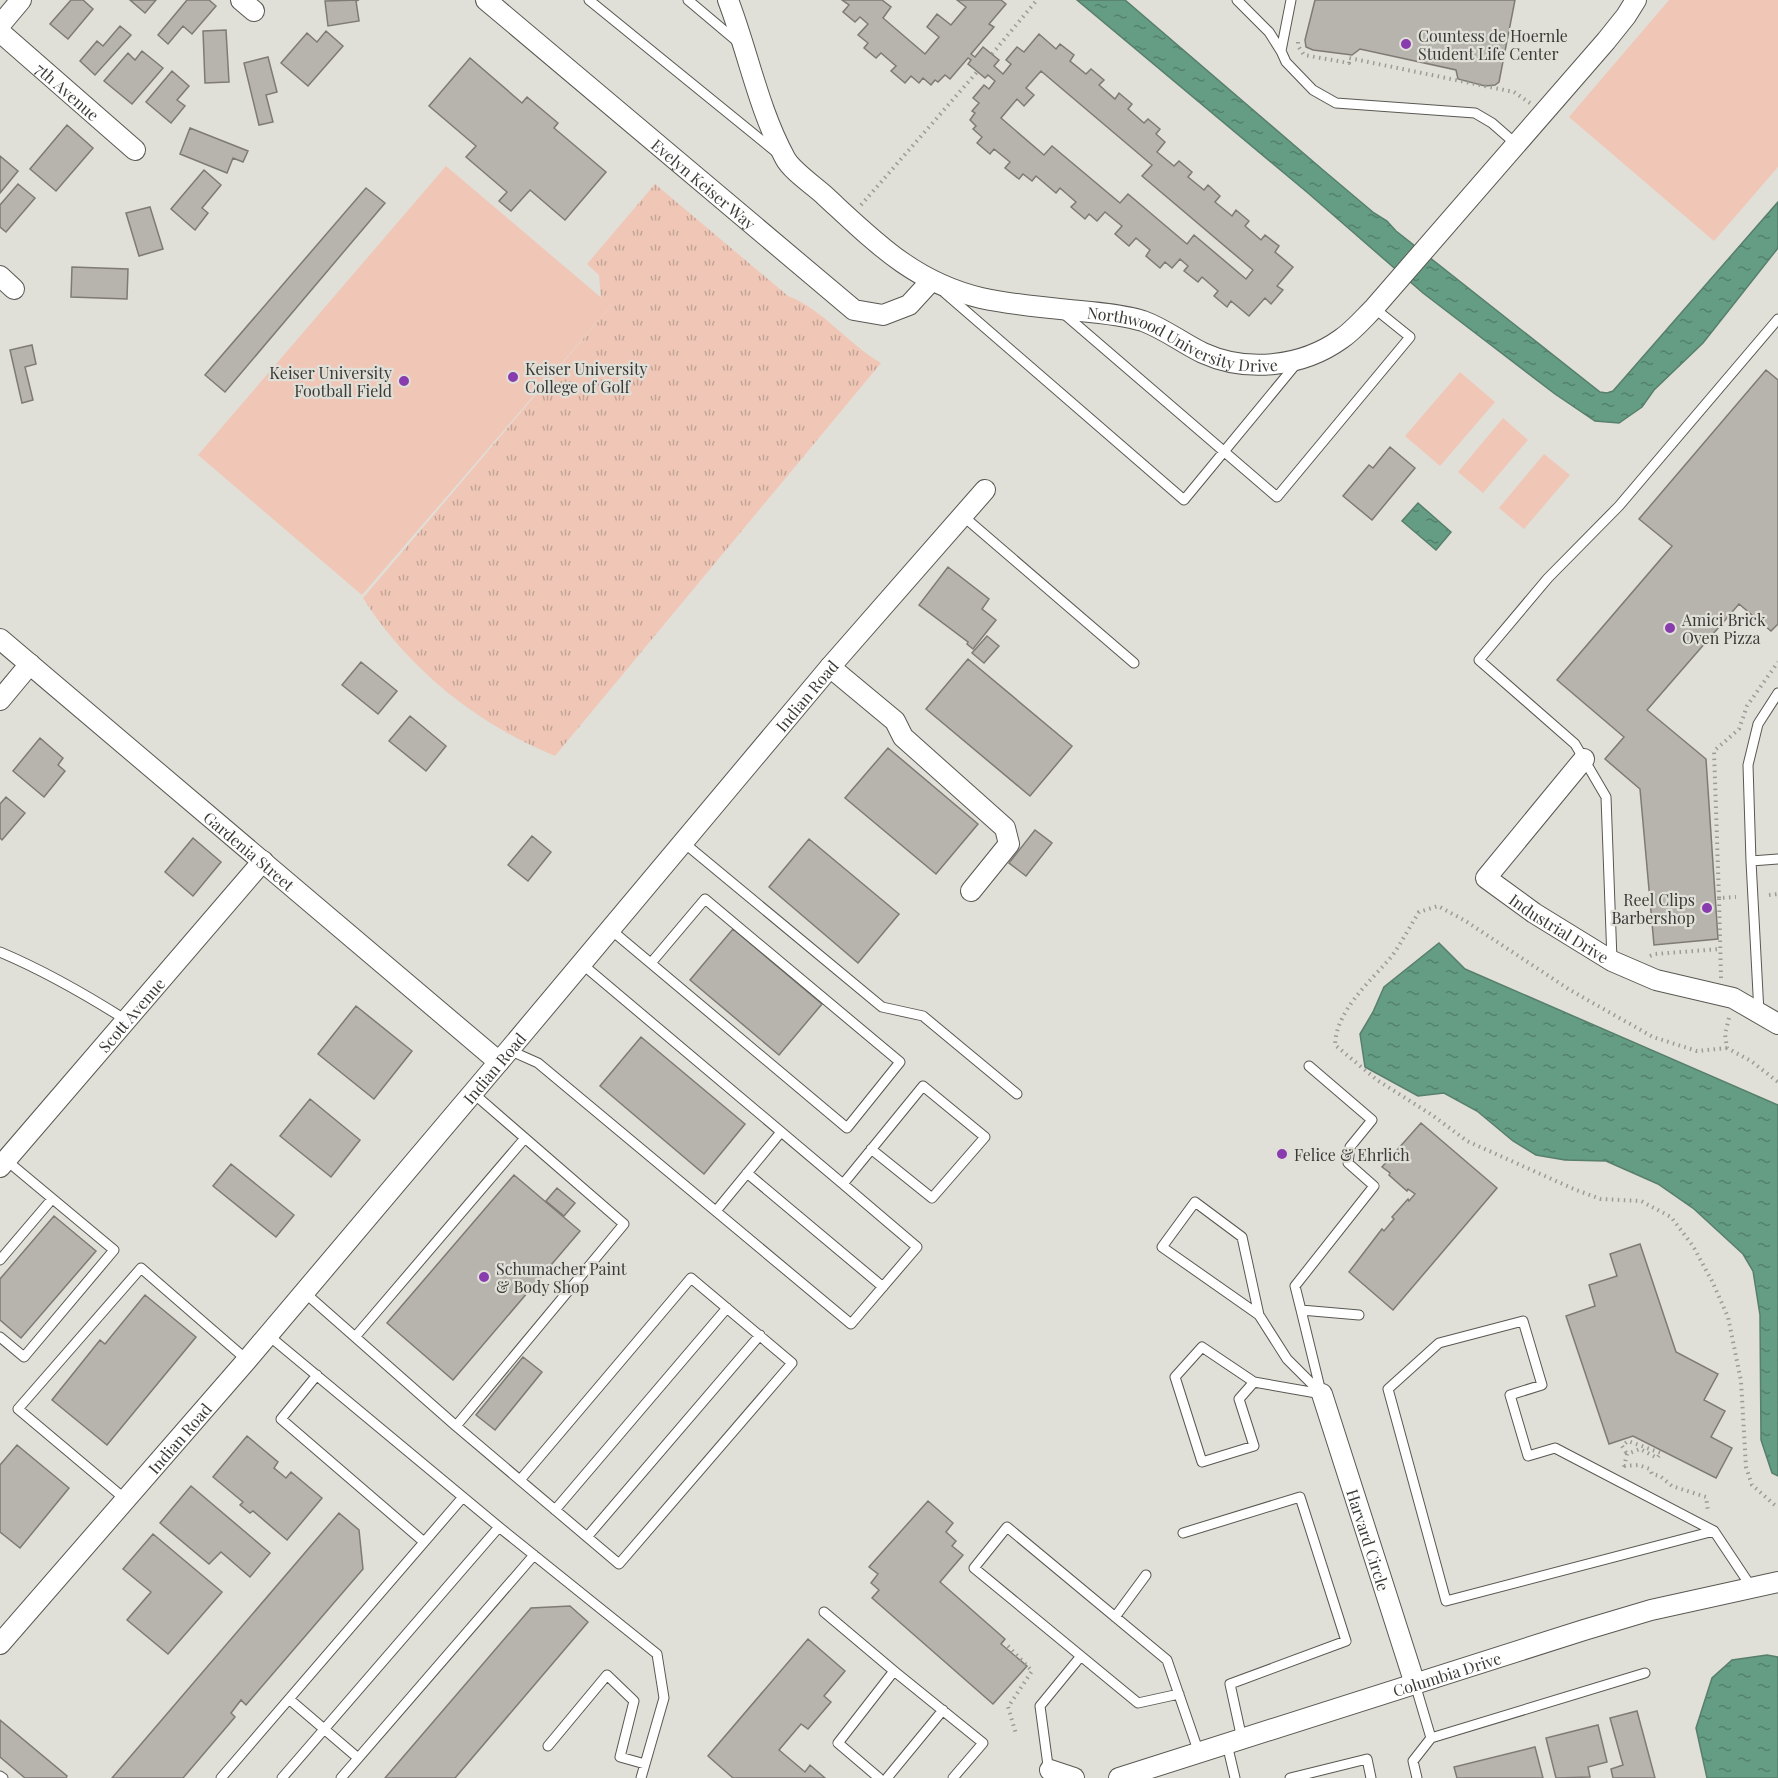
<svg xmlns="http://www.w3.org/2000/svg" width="1778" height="1778" viewBox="0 0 1778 1778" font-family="'Playfair Display',serif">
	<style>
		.grass { fill: url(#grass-tufts) }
		.garden { fill: #f0c7b7 }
		.water { fill: url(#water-ripples); stroke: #577f6c; stroke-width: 1.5 }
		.building { fill: #b7b3ad; stroke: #7f7a75; stroke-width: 1.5; fill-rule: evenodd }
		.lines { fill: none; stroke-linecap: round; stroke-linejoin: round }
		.lane-casing { stroke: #595852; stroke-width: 11 }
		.street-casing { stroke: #595852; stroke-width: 22 }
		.path { stroke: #9c9c96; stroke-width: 4; stroke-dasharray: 1.5 4.5; stroke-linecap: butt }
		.lane { stroke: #fff; stroke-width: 9 }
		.street { stroke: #fff; stroke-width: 20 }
		.poi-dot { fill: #893cad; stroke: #e0dfd8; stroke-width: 2 }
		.labels { text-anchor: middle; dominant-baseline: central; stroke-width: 4.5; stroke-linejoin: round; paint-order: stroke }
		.poi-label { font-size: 16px; fill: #3a3a37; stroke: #e0dfd8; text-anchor: start }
		.street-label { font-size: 16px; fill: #3a3a37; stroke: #e0dfd8 }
	</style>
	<defs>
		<pattern id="grass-tufts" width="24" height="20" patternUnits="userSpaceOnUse" patternTransform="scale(1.5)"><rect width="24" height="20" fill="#f0c7b7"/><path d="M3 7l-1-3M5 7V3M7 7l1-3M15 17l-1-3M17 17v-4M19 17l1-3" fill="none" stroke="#c3a396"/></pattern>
		<pattern id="water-ripples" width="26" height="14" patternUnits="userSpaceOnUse" patternTransform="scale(1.5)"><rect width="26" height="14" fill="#649d83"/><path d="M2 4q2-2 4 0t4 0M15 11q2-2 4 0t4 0" fill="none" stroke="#53816c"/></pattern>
	</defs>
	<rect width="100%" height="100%" fill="#e0dfd8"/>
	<path class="grass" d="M655 184 788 296C824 310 848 344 881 363L555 756C477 724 408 669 363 598L611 306 601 298 599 275 587 264Z"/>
	<path class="garden" d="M1669 0H1778V167L1714 241 1569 117Z
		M446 166 611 306 362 595 198 455Z
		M1460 372 1495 402 1440 466 1405 436Z
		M1503 418 1528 440 1483 493 1458 472Z
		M1544 454 1570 475 1524 529 1499 508Z"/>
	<path class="water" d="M1077 0H1125L1323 170 1374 213 1387 221 1396 231 1600 392 1607 393 1613 391 1778 202V248L1703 343 1654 390 1642 407 1619 423 1595 421 1555 394 1423 293 1308 193Z
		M1418 503 1451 532 1436 550 1402 521Z
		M1439 943 1465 969 1778 1105V1476L1772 1473 1761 1440 1760 1315 1753 1271 1743 1254 1694 1209 1658 1184 1606 1161 1565 1160 1536 1155 1513 1141 1477 1111 1444 1093 1418 1096 1365 1067 1360 1034 1373 1012 1384 987Z
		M1767 1655 1778 1657V1778H1707L1696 1728 1712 1678 1732 1660Z"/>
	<path class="building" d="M71 0H83L93 9 68 39 50 24Z
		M130 0H156L145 13Z
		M187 0H209L216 6 192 34 183 26 168 44 158 35Z
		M359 0 356 1 359 21 328 26 325 1Z
		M842 0H882L891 7 883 18 925 54 939 37 927 27 937 14 951 25 966 7 957 0H1001L1006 4 989 24 994 27 971 54 975 57 983 47 999 60 994 66 1003 74 1011 64 1006 60 1017 47 1024 52 1039 34 1056 49 1060 44 1074 55 1070 61 1086 74 1091 69 1104 80 1099 85 1115 99 1119 93 1132 104 1128 109 1144 123 1148 119 1160 129 1156 134 1165 142 1157 152 1174 166 1179 161 1192 172 1188 177 1204 190 1208 185 1220 196 1215 202 1232 216 1236 210 1249 221 1245 226 1261 240 1265 235 1279 246 1275 252 1293 267 1277 286 1283 290 1271 304 1265 298 1249 316 1231 301 1227 307 1214 296 1218 291 1202 277 1198 282 1184 271 1188 266 1180 259 1172 268 1165 262 1160 268 1146 256 1150 250 1136 238 1129 246 1115 234 1122 226 1105 212 1097 221 1089 214 1085 219 1071 207 1076 202 1060 188 1056 193 1036 176 1032 181 1023 174 1019 179 1005 168 1010 162 994 149 990 154 977 143 982 137 973 129 976 126 970 120 975 113 972 111 979 103 973 98 984 85 989 89 995 81 988 75 985 78 973 68 968 64 971 60 968 58 950 79 945 75 938 82 935 80 931 85 923 78 919 83 911 76 905 83 891 71 896 66 881 53 876 58 864 48 868 43 858 35 868 24 860 17 855 22 843 12 849 5ZM1041 71 1152 165 1142 176 1253 270 1246 279 1194 235 1187 244 1128 194 1120 203 1052 146 1044 155 1001 118 1017 99 1024 106 1034 95 1026 88Z
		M1315 0H1515L1499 82 1495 85 1485 86 1458 79 1456 70 1360 49 1352 55 1313 50 1306 47 1305 40Z
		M120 26 131 35 95 75 80 61 97 41 103 46Z
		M226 30 229 82 205 83 203 31Z
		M326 31 343 46 308 86 281 63 307 33 317 42Z
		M142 51 163 68 132 104 104 81 128 53 135 60Z
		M268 57 277 92 266 95 273 122 259 125 244 63Z
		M470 58 522 103 527 97 558 123 554 128 606 172 565 220 530 190 511 211 499 201 507 192 466 157 476 146 429 106Z
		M172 71 189 86 177 100 185 106 171 123 146 102Z
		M67 125 93 148 56 191 30 169Z
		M190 128 248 151 243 162 233 158 227 173 180 154Z
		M0 156 18 171 0 193Z
		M204 170 221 185 202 208 208 213 195 230 171 209Z
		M18 184 35 198 6 232 0 227V205Z
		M366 188 385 203 225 392 205 375Z
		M150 207 163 249 139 256 126 213Z
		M72 267 128 269 127 299 71 297Z
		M32 345 36 364 25 367 33 400 22 403 10 350Z
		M1766 370 1778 380V624L1771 631 1739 604 1647 710 1706 759 1718 939 1654 945 1640 789 1605 759 1624 737 1557 680 1672 546 1639 519Z
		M1390 447 1415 468 1372 520 1343 496 1369 465 1373 468Z
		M948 567 989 599 982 609 996 620 973 649 967 644 968 642 919 605Z
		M987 636 999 646 984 663 972 653Z
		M968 659 1072 746 1030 796 926 709Z
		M361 662 397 691 378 714 342 685Z
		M410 716 446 746 426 771 389 741Z
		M40 738 63 758 58 765 65 771 44 797 13 771Z
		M888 748 978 824 936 874 845 798Z
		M6 797 25 813 2 840 0 838V804Z
		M1035 830 1052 843 1026 876 1009 863Z
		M532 836 551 852 528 881 508 865Z
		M193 838 221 862 193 896 165 872Z
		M809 839 899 914 858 963 769 887Z
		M733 929 822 1004 779 1055 690 980Z
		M356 1006 412 1051 374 1099 318 1054Z
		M641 1037 745 1124 704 1174 600 1086Z
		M310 1099 360 1140 331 1177 280 1136Z
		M1421 1123 1497 1188 1393 1310 1349 1272 1382 1229 1384 1231 1394 1219 1392 1217 1408 1199 1409 1201 1415 1194 1408 1189 1407 1191 1389 1175 1390 1173 1382 1167Z
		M231 1164 294 1215 276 1237 213 1186Z
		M514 1175 580 1231 453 1380 387 1323Z
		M557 1188 575 1203 564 1216 546 1201Z
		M54 1216 96 1251 21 1338 0 1320V1279Z
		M1640 1244 1676 1352 1718 1374 1704 1400 1725 1411 1711 1437 1732 1448 1716 1478 1633 1436 1609 1444 1566 1316 1595 1306 1589 1285 1617 1276 1610 1254Z
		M145 1295 196 1337 107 1445 52 1400 100 1340 105 1344Z
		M523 1357 542 1372 495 1430 476 1415Z
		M247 1436 278 1462 274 1468 286 1478 291 1472 322 1498 287 1540 253 1511 250 1513 240 1505 243 1502 213 1477Z
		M17 1445 69 1488 20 1548 0 1532V1465Z
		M191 1486 270 1553 250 1577 221 1552 209 1564 160 1523Z
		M928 1501 953 1523 946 1532 956 1541 952 1546 963 1555 940 1582 1005 1639 1001 1644 1027 1666 993 1704 872 1598 879 1590 871 1583 878 1574 869 1567Z
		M339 1513 359 1530 363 1569 246 1705 241 1700 231 1713 235 1717 183 1778H112Z
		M153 1534 222 1592 168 1654 127 1620 151 1592 123 1569Z
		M570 1606 588 1622 455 1778H385L531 1608Z
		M808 1639 845 1671 824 1696 831 1702 808 1729 801 1724 779 1750 805 1772 810 1765 825 1778H733L708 1756Z
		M1637 1711 1655 1778H1613L1611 1769 1623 1765 1610 1718Z
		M0 1720 67 1776 66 1778H25L0 1757Z
		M1598 1725 1607 1762 1588 1767 1590 1777 1556 1778 1546 1738Z
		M1535 1747 1543 1778H1457L1454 1767Z"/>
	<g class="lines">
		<g class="lane-casing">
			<path id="lane" d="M589 0 776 152
				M688 0 739 43
				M1237 0 1269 32 1281 51 1291 0
				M1281 51 1286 62 1313 90 1336 103 1475 113 1492 123 1516 144
				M945 293 1184 500 1297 363
				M1063 313 1277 497 1410 337 1374 308
				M963 516 1134 663
				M683 842 882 1007 923 1016 1017 1094
				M1751 861 1778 859
				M610 929 847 1128 900 1062 705 899 651 963
				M0 952C45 971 85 994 126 1020
				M1612 960 1606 797 1575 744 1479 660 1548 578 1619 506 1778 319
				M582 964 843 1184 923 1086 985 1137 932 1198 871 1149
				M1759 1013 1751 861 1748 765 1758 724 1778 693
				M509 1050 538 1063 851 1324 917 1247 843 1184
				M747 1173 883 1287
				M716 1211 781 1132
				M0 1260 52 1199
				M304 1292 456 1426 624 1224 473 1093
				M1301 1310 1295 1286 1374 1186 1348 1163 1350 1147 1372 1120 1309 1066
				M1259 1315 1162 1247 1195 1202 1242 1237 1259 1315 1287 1359 1322 1394
				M268 1335 499 1527 657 1654 664 1698 641 1778
				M0 1337 24 1357 114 1250 6 1160
				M355 1337 525 1138
				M317 1375 281 1419 424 1542
				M1254 1382 1239 1399 1254 1446 1202 1462 1175 1377 1202 1347 1254 1382 1322 1394
				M1321 1392 1301 1310 1359 1315
				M456 1426 619 1564 792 1363 691 1278 520 1480
				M125 1499 18 1409 141 1268 247 1360
				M555 1510 727 1308
				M1714 1531 1446 1601 1388 1389 1439 1343 1523 1321 1542 1385 1510 1395 1528 1456 1555 1448 1714 1531 1752 1588
				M1183 1533 1300 1497 1346 1641 1230 1684 1242 1739
				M587 1537 760 1335
				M824 1612 894 1671
				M1115 1617 1146 1575
				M1415 1684 1431 1738 1645 1673
				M1179 1694 1138 1703 974 1568 1007 1527 1167 1660 1199 1753
				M289 1699 358 1758
				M1227 1744 1235 1778
				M548 1746 607 1675 634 1701 620 1757 645 1764
				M1049 1773 1040 1706 1081 1656
				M0 1776 3 1778
				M221 1778 463 1497
				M282 1778 499 1527
				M341 1778 534 1555
				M879 1778 838 1743 894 1671 983 1743 953 1778
				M887 1778 943 1710
				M1290 1778 1367 1759 1371 1778
				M1417 1778 1413 1761 1431 1738"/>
		</g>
		<g class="street-casing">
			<g id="street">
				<path d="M241 0 254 11"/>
				<path id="s1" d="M486 0 854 310 883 315 909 305 931 281"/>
				<path id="s2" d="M728 0C748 52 758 108 785 158 791 170 813 185 824 195 874 241 913 282 981 298 1013 305 1048 308 1080 311 1102 313 1123 315 1143 321 1165 329 1182 343 1203 353 1247 373 1302 367 1341 339 1353 331 1364 318 1374 308L1606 41 1626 16 1636 0"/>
				<path d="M0 25 21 0"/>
				<path id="s3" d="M0 32 135 150"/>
				<path d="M0 276 14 289"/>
				<path id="s4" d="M0 639 499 1062"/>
				<path d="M830 667 895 721 903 737 1005 828 1009 844 971 891"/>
				<path d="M0 700 30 664"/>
				<path id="s5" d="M1584 759 1486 878 1534 913 1612 961 1656 980 1733 998 1778 1024"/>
				<path id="s6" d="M0 1167 263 861"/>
				<path id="s7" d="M1322 1394 1415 1684"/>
				<path id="s8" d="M0 1644 247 1360 509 1050 830 667 985 490"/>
				<path d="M1050 1770 1074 1778"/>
				<path id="s9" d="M1119 1778 1584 1630 1651 1610 1778 1582"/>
			</g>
		</g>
		<path class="path" d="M1298 42V46L1304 55 1349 63V58L1514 92 1530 103
			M992 54 1037 0
			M861 205 977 72
			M1769 895 1778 894
			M1719 898 1714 751 1739 729 1747 706 1778 662
			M1650 956 1655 954 1720 949
			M1721 978 1719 898 1736 897
			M1729 1018 1725 1034 1727 1048 1751 1061 1778 1082
			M1727 1048 1697 1051 1653 1037 1570 990 1464 920 1438 906 1419 912C1410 926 1402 942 1392 956 1371 981 1336 1010 1335 1045L1377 1080 1432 1115 1467 1141 1576 1190 1601 1199 1641 1201 1671 1217 1693 1246 1712 1281 1728 1317 1741 1381 1746 1467 1752 1485 1778 1508
			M1624 1466 1639 1465 1650 1469 1652 1474 1660 1476 1672 1486 1706 1497 1708 1511
			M1624 1467 1627 1454 1640 1449 1657 1458 1661 1453 1628 1441 1622 1446 1627 1454
			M1008 1646 1032 1671 1008 1707 1016 1734"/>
		<use href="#lane" class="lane"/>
		<use href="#street" class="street"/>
	</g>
	<g class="poi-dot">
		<circle cx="1406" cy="44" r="6"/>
		<circle cx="513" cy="377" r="6"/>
		<circle cx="404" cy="381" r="6"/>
		<circle cx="1670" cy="628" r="6"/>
		<circle cx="1707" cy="908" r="6"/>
		<circle cx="1282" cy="1154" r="6"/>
		<circle cx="484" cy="1277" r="6"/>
	</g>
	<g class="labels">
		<g class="poi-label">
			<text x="1418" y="35">Countess de Hoernle<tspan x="1418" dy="18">Student Life Center</tspan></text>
			<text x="525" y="368">Keiser University<tspan x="525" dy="18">College of Golf</tspan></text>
			<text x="392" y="372" text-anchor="end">Keiser University<tspan x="392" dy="18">Football Field</tspan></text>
			<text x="1682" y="619">Amici Brick<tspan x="1682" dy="18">Oven Pizza</tspan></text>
			<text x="1695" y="899" text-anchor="end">Reel Clips<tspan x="1695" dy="18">Barbershop</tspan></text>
			<text x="1294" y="1154">Felice &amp; Ehrlich</text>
			<text x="496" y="1268">Schumacher Paint<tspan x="496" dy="18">&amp; Body Shop</tspan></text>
		</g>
		<g class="street-label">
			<text stroke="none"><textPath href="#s3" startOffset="90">7th Avenue</textPath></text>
			<text stroke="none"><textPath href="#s1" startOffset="285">Evelyn Keiser Way</textPath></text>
			<text stroke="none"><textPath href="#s2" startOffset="620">Northwood University Drive</textPath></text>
			<text stroke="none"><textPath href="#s8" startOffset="1245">Indian Road</textPath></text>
			<text stroke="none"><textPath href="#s4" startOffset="327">Gardenia Street</textPath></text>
			<text stroke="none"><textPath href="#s5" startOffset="243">Industrial Drive</textPath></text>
			<text stroke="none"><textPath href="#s6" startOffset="201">Scott Avenue</textPath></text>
			<text stroke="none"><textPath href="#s8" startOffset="759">Indian Road</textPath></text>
			<text stroke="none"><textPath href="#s8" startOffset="273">Indian Road</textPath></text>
			<text stroke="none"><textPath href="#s7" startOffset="153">Harvard Circle</textPath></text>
			<text stroke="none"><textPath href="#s9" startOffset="344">Columbia Drive</textPath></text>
		</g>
	</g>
</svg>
